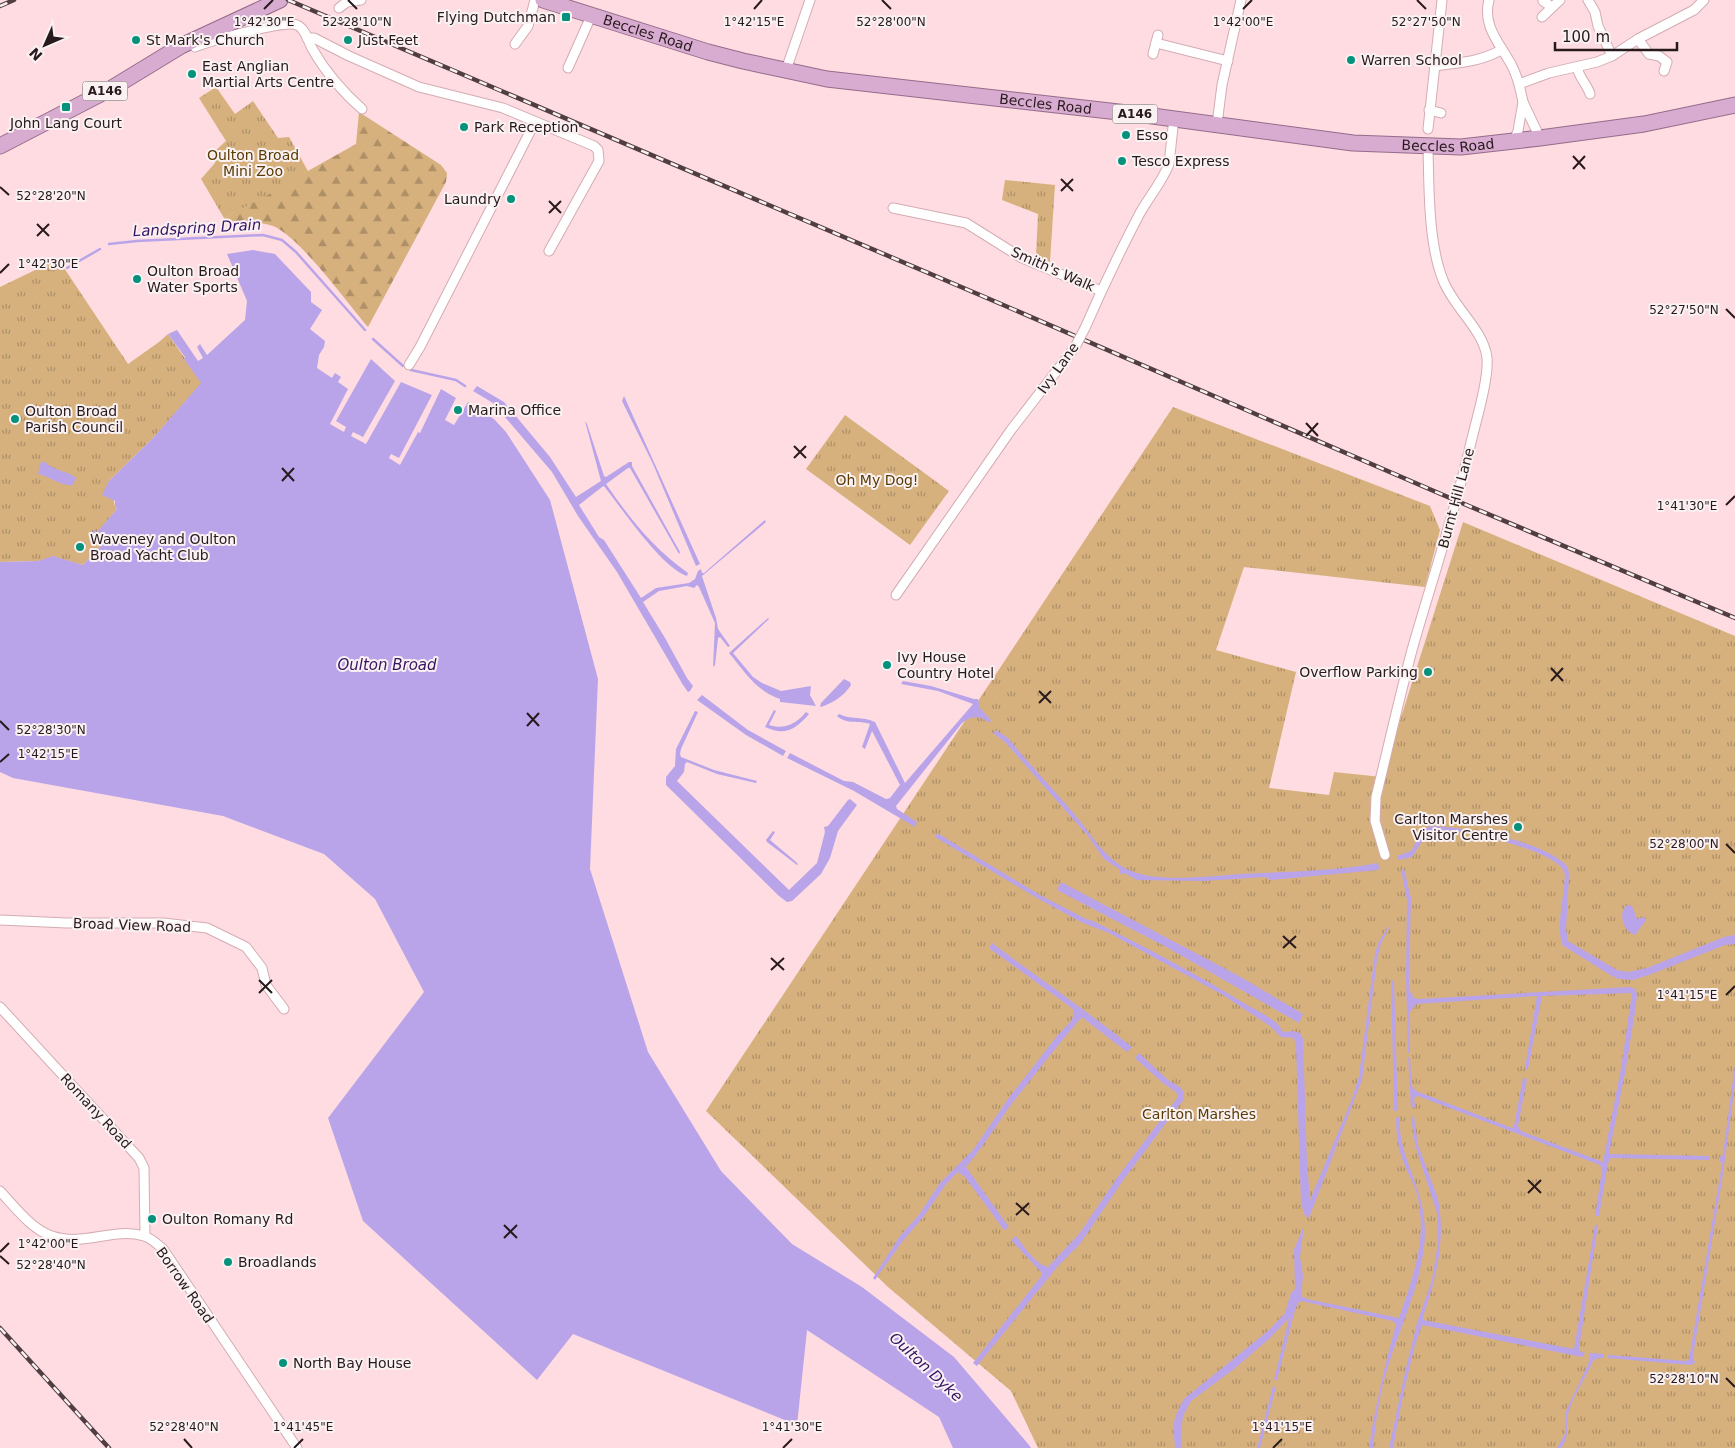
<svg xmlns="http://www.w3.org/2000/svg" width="1735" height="1448" viewBox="0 0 1735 1448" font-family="'DejaVu Sans',sans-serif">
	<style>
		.forest { fill: url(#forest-firs) }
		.park { fill: url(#park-tufts) }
		.water { fill: #baa4e9 }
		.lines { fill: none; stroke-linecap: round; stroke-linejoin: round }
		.stream { stroke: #baa4e9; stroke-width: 2.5 }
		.minor-casing { stroke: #d4acb3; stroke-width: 11 }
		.trunk-casing { stroke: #956b8a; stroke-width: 17 }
		.minor { stroke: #fff; stroke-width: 9 }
		.trunk { stroke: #d8acd0; stroke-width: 15 }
		.rail-casing { stroke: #513e42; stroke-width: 4.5 }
		.rail { stroke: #f9f1f2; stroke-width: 2.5; stroke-dasharray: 8; stroke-linecap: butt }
		.minor-bridge-casing { stroke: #d4acb3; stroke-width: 11; stroke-linecap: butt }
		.minor-bridge { stroke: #fff; stroke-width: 9 }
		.ticks { fill: none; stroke: #28191c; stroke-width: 2 }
		.poi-dot { fill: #05927d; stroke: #f9f1f2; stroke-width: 2 }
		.labels { text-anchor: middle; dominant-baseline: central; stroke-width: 4; stroke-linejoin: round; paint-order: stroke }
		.shield { fill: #f9f1f2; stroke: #675a5c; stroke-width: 1 }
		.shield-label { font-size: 12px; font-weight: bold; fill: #28191c }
		.poi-label { font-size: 14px; fill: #28191c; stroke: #f9f1f2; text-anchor: start }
		.street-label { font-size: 14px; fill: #28191c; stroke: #f9f1f2 }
		.park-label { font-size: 14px; fill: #5a3b04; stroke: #f9f1f2 }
		.water-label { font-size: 15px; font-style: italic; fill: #371463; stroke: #f9f1f2 }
		.ticks-label { font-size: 12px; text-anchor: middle; fill: #28191c; stroke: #f9f1f2; stroke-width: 4; stroke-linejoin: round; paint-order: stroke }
	</style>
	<defs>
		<pattern id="forest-firs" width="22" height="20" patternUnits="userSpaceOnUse" patternTransform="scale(1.25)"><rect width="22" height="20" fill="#d6b17e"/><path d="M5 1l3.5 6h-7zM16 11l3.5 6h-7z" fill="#ae8f66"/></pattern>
		<pattern id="park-tufts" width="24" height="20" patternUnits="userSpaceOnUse" patternTransform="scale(1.25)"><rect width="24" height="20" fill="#d6b17e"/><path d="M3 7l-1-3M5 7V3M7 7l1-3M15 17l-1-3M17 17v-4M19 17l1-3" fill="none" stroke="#ae8f66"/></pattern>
	</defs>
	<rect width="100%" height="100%" fill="#fedce1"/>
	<path class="forest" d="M359,112L441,165L447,173L446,182L368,327C347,303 300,237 273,226C260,221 243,224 230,225L224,218L356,144Z"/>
	<g class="park">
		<polygon points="216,87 235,114 253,101 278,138 289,137 309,173 224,218 201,179 215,163 216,150 226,141 199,98"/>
		<polygon points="1005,180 1055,185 1050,262 1036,256 1038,214 1002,200"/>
		<polygon points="58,259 128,364 159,342 168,334 202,383 154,437 109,481 115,506 117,509 97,533 91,534 102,545 83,565 53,557 38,561 0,562 0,287"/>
		<polygon points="1173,407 1430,506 1440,530 1425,587 1244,567 1216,650 1296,672 1269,788 1329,795 1334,772 1382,777 1463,522 1735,636 1735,1448 1038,1448 1011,1391 888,1287 706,1111"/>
		<polygon points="845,415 949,491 910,545 806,469"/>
	</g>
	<g class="water">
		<polygon points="253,250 275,254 311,292 311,302 322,310 310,329 325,341 324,347 319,355 317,368 332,378 335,373 341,377 338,382 348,389 330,424 344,432 346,427 336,421 371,359 395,381 363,437 353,432 351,436 366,444 401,382 432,395 399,458 391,454 389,458 400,465 418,432 420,433 441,389 456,398 445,420 454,425 468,402 494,419 506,432 550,500 598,679 590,869 648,1052 721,1171 792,1244 862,1287 954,1357 1029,1445 1031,1448 953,1448 939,1417 807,1330 797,1425 573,1334 537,1380 363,1221 328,1118 424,992 375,899 324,854 223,816 13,778 0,772 0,562 38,561 53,556 83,565 101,546 91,534 94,530 97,532 117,509 115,506 115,501 102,495 109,481 154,437 201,383 184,359 185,357 168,334 177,330 198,361 203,358 197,347 200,344 207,355 245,320 247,301 227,254"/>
		<path d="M477,386L504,402L550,457L576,497L601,481L585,421L587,424L604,476L606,477L629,462H632V466L680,552L679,554L630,468H628L606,484C631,520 652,547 688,573L687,576C662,568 622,509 604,486L602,487L579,505L599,537L604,540L641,598L656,588L689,583L695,579L698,571L701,569L702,573H704L765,520L766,522L702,576L716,618L718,629L730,646L728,647L720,637L718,638L715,665L713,667L715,623L699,587L697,585L694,588L687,586L659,591L643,602L665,638L687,678L693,686L690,691L688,692L683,685L617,572L578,516L552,472L493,403L473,391Z"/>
		<polygon points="624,396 700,564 696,566 653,464 622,401"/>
		<path d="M41,462H45C55,472 67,470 76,478L73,485C62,487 49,476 38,474Z"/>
		<path d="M768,618L769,619L733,653L753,677L762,683L781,691L811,686L810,695L816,706L780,702V699C754,689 746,673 729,653Z"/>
		<path d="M844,679L850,682L851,685C844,696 832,704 820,707L821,703Z"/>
		<path d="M903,681L931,686L974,699H978L980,708L991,720L989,723C980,715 971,716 962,723L896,806L897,809L917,822L915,827L854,791L787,758L790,753L844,781L853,782L886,799L890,798L900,785L872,731L865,749L862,747L870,724C859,720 847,725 837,716L839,714C850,720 863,716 875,722L905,783L973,704L938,691L901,684Z"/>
		<polygon points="702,695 748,730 786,751 783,756 746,735 697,700"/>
		<path d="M774,710L776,711L769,725C784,730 796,724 806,712L809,714C795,730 785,736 765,727Z"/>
		<polygon points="695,711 698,712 681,749 680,754 681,757 714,770 757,781 756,783 717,774 687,762 685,764 684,772 677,781 789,890 817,863 825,832 824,827 828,826 848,800 850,799 857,805 838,831 830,858 821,874 792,901 787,902 779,896 666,785 666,777 675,766 676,749"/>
		<path d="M996,730L1008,738C1030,765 1054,790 1076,816C1091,834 1103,856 1125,868C1152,884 1210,876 1241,874C1288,871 1330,872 1377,863L1380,867L1378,870L1271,880L1265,877L1204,881L1137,880L1124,873L1121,875L1119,869L1104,859L1088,836L1005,742L993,733Z"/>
		<path d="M1431,826C1465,827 1538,840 1564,863C1568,866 1569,871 1569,876L1566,929L1568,941L1617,970L1628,972L1647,968L1724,937L1735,935V944L1725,945L1649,975L1633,980L1619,979L1612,976L1562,945C1557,927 1562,905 1564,887C1564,882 1566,877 1564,872C1558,852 1475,833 1455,831C1446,830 1437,830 1428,832L1412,857L1399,860L1397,856L1411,851C1417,841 1420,829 1431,826Z"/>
		<polygon points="773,831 775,832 770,840 795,861 798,864 797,865 767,842 766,840"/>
		<path d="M937,833L1040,895L1086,919L1093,921C1145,947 1197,974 1247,1005C1259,1012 1277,1019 1283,1032L1293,1031L1300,1033L1303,1039L1307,1162L1310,1200L1352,1099L1359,1076L1375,953L1379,941L1388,927L1389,928L1381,943L1377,960L1362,1080L1309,1218L1305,1216L1301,1204L1296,1046L1294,1038L1281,1037L1270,1026L1223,995L1109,933L1083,923L1037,898L935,837Z"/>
		<polygon points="1404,869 1411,898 1409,983 1410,991 1414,998 1419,999 1630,987 1635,989 1637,995 1635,1012 1625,1073 1609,1154 1710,1156 1710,1160 1611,1158 1608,1163 1599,1216 1595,1216 1602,1170 1600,1165 1418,1096 1414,1098 1415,1107 1411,1108 1408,1057 1410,1058 1412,1086 1416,1091 1512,1128 1514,1126 1523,1078 1527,1079 1518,1126 1521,1131 1603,1162 1621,1068 1632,993 1542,996 1528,1069 1526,1070 1525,1068 1537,996 1416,1004 1410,1012 1410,1053 1408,1053 1406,978 1407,900 1401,870"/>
		<polygon points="1061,882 1239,976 1303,1014 1299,1023 1168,948 1057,890"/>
		<path d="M1627,905L1632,906L1637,919L1644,917L1646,920L1635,935C1624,932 1617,913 1627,905Z"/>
		<path d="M992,943C1039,978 1087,1011 1132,1047L1127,1052L1083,1018L1080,1019C1057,1046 1035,1074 1013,1102C997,1124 983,1147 966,1167L1009,1227L1004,1230L965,1177L958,1172L946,1184L924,1216L902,1242L875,1280L873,1278L900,1236L918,1216L940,1183L973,1150L1008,1099L1057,1036L1071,1021L1074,1015L1073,1009L989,948Z"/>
		<polygon points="1394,980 1398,1111 1394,1111 1391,981"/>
		<path d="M1139,1053L1168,1080L1180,1087L1183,1091L1184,1099L1124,1179L1080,1244L1058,1266L977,1366L973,1363L1042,1275L1041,1272L1011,1240L1016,1236C1024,1246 1035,1264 1048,1267L1079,1234L1119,1175L1178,1097L1176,1092L1164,1084L1135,1058Z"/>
		<polygon points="1735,1065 1735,1085 1722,1180 1693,1356 1695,1363 1690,1365 1608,1358 1608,1355 1687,1361 1689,1359 1722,1164 1719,1160 1719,1157 1722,1156 1723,1154"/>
		<path d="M1399,1117C1400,1127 1400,1137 1403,1147C1411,1176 1425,1200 1425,1231C1425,1277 1400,1326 1387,1370C1379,1395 1376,1422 1373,1448H1369C1375,1406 1385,1365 1396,1324L1393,1321L1301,1301L1298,1303L1295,1310L1277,1380H1274L1289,1318L1269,1339L1234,1369L1191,1401L1183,1416L1181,1432L1182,1448H1175L1173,1426L1176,1415L1181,1404L1185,1398L1269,1330L1285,1313L1291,1293L1295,1289L1294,1249L1304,1226L1300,1257L1303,1276L1301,1296L1307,1299L1399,1318C1413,1277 1429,1235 1416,1191C1411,1177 1402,1163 1399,1148C1397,1138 1396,1128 1396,1118Z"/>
		<path d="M1411,1117H1414L1418,1145L1438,1199C1446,1240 1436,1279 1423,1317V1320L1574,1349L1595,1225H1598L1579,1348L1580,1351L1585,1353L1582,1357L1422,1325L1415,1345L1404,1391L1393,1448H1389L1405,1372L1417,1323L1432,1280L1438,1242L1437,1213L1415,1145Z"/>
		<path d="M1590,1353L1604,1354V1358H1598L1593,1361C1586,1377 1575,1393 1569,1410C1565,1424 1571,1436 1561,1448H1557L1565,1434L1566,1411L1590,1360Z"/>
		<polygon points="1273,1386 1276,1387 1260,1448 1257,1448"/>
	</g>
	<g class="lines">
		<g class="stream">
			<polyline points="109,244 137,241 263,235 282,240 296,252 365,330"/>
			<polyline points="67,268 100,249"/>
			<polyline points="373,339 403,366"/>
			<polyline points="411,370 456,380 465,386"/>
		</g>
		<defs>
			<g id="minor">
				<path d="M1489,0C1482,27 1500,43 1512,66C1515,72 1517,78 1519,84L1549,73L1597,62L1612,56L1638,39L1694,10L1704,0"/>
				<polyline points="1588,0 1595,12 1598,26 1612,56"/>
				<polyline points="1543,1 1552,7"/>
				<polyline points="339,8 347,2 361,0"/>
				<polyline points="1542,17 1560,0"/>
				<polyline points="307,38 314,38 349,56 419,87 503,108 594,146 598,150 599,161 549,251"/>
				<polyline points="1638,39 1649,54 1659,56 1667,62 1664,71"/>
				<polyline points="1156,43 1228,61"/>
				<polyline points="515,44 528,26 535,0"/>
				<path d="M195,47C210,41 284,20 297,25C306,29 308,42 313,50C326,73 343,92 362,109"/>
				<polyline points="1153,54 1158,35"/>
				<path d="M1434,66C1457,63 1480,62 1501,50"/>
				<path d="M1577,67C1579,78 1587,84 1590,94"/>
				<polyline points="568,68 592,14"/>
				<polyline points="786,70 810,0"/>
				<polyline points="1519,84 1523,102 1540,138"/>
				<polyline points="1429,110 1441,113"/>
				<polyline points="1217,124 1222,85 1241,0"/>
				<polyline points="1428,129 1442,0"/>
				<polyline points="1514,141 1518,131 1523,102"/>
				<polyline points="893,208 966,223 1022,258 1101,291"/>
				<path d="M1085,328C1102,289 1120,251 1140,213C1149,197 1162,182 1169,164L1174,118"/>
				<polyline points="409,365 420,347 535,122"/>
				<polyline points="896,595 1011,430 1075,347"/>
				<path d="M1385,855L1375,821L1376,797C1388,748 1399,699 1412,650C1431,583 1453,518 1469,451C1474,427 1489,381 1487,358C1484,330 1453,307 1443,280C1428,243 1429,185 1428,146"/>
				<polyline points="0,920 67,923 163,923 207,928 246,947 262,968 266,985 284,1009"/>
				<polyline points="0,1007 139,1158 144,1168 145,1236"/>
				<path d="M0,1191C15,1207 31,1229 52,1236C83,1247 113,1227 144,1236C151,1238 157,1244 163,1249L297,1448"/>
			</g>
			<g id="trunk">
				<path id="s1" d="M543,0L708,52L743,61L827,79L1145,115L1353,143L1461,147L1540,138L1644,124L1735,105"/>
				<polyline points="0,146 112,88 181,46 280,0"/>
			</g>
		</defs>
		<use href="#minor" class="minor-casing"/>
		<use href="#trunk" class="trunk-casing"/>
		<use href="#minor" class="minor"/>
		<use href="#trunk" class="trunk"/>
		<defs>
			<g id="rail">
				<polyline points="288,0 987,298 1457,501 1735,618"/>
				<polyline points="0,6 14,0"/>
				<polyline points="0,1328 109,1448"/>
			</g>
		</defs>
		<use href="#rail" class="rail-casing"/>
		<use href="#rail" class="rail"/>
		<defs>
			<polyline id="minor-bridge" points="1075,347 1085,328"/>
		</defs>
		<use href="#minor-bridge" class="minor-bridge-casing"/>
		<use href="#minor-bridge" class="minor-bridge"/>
	</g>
	<path class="ticks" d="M348,0L357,9M882,0L891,9M1417,0L1426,9M264,9L273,0M754,9L762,0M1243,9L1252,0M1573,156L1585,169M1573,169L1585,156M1061,179L1073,191M0,187L9,195M1061,191L1073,179M549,201L561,213M549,213L561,201M37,224L49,236M37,236L49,224M0,273L9,264M1726,309L1735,318M1306,423L1318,436M1306,436L1318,423M794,446L806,458M794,458L806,446M282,468L294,481M282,481L294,468M1726,505L1735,496M1551,668L1563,681M1551,681L1563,668M1039,691L1051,703M1039,703L1051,691M527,713L539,726M0,721L9,730M527,726L539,713M0,762L9,754M1726,844L1735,853M1283,936L1296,948M1283,948L1296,936M771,958L784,970M771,970L784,958M259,980L272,993M259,993L272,980M1726,995L1735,986M1528,1180L1541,1193M1528,1193L1541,1180M1016,1203L1029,1215M1016,1215L1029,1203M504,1225L517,1238M504,1238L517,1225M0,1252L9,1243M0,1256L9,1264M1726,1378L1735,1387M184,1439L192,1448M294,1448L303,1439M783,1448L792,1439M1273,1448L1282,1439"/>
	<g class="poi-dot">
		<rect x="561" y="12" width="10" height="10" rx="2.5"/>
		<circle cx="136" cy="40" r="5"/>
		<circle cx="348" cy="40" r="5"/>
		<circle cx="1351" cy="60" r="5"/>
		<circle cx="192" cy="74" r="5"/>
		<rect x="61" y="102" width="10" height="10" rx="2.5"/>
		<circle cx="464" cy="127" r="5"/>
		<circle cx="1126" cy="135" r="5"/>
		<circle cx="1122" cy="161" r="5"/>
		<circle cx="511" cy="199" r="5"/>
		<circle cx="137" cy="279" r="5"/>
		<circle cx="458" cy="410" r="5"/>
		<circle cx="15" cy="419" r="5"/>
		<circle cx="80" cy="547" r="5"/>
		<circle cx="887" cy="665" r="5"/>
		<circle cx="1428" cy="672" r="5"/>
		<circle cx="1518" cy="827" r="5"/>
		<circle cx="152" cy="1219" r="5"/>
		<circle cx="228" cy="1262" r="5"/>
		<circle cx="283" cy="1363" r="5"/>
	</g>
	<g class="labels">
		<g class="shield">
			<rect x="82.5" y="81.5" width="45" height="19" rx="4"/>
			<rect x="1112.5" y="104.5" width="45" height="19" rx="4"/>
		</g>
		<g class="shield-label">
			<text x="105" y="91">A146</text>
			<text x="1135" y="114">A146</text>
		</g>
		<g class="poi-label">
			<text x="556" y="17" text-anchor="end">Flying Dutchman</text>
			<text x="146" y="40">St Mark's Church</text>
			<text x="358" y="40">Just Feet</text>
			<text x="1361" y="60">Warren School</text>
			<text x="202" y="66">East Anglian<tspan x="202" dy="16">Martial Arts Centre</tspan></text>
			<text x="66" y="123" text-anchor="middle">John Lang Court</text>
			<text x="474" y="127">Park Reception</text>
			<text x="1136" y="135">Esso</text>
			<text x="1132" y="161">Tesco Express</text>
			<text x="501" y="199" text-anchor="end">Laundry</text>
			<text x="147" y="271">Oulton Broad<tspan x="147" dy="16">Water Sports</tspan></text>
			<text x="468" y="410">Marina Office</text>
			<text x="25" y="411">Oulton Broad<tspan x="25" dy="16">Parish Council</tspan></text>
			<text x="90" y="539">Waveney and Oulton<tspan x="90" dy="16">Broad Yacht Club</tspan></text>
			<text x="897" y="657">Ivy House<tspan x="897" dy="16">Country Hotel</tspan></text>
			<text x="1418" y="672" text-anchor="end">Overflow Parking</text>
			<text x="1508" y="819" text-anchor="end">Carlton Marshes<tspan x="1508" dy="16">Visitor Centre</tspan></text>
			<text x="162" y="1219">Oulton Romany Rd</text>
			<text x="238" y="1262">Broadlands</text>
			<text x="293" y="1363">North Bay House</text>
		</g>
		<g class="street-label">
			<text stroke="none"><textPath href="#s1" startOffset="110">Beccles Road</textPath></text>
			<text stroke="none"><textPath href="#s1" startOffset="515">Beccles Road</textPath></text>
			<text stroke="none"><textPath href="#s1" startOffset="920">Beccles Road</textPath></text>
			<text transform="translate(1053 269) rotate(24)">Smith's Walk</text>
			<text transform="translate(1058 368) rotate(-54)">Ivy Lane</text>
			<text transform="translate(1456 498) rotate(-75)">Burnt Hill Lane</text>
			<text transform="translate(132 925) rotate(2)">Broad View Road</text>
			<text transform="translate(96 1111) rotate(47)">Romany Road</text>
			<text transform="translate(185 1285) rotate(55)">Borrow Road</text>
		</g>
		<g class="park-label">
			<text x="253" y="155">Oulton Broad<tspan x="253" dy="16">Mini Zoo</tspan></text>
			<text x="877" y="480">Oh My Dog!</text>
			<text x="1199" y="1114">Carlton Marshes</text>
		</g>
		<g class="water-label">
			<text transform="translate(197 228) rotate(-3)">Landspring Drain</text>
			<text x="387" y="665">Oulton Broad</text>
			<text transform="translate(926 1367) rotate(43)">Oulton Dyke</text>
		</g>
	</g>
	<g class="ticks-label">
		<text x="264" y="26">1°42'30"E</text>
		<text x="357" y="26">52°28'10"N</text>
		<text x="754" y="26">1°42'15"E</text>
		<text x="891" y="26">52°28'00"N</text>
		<text x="1243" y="26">1°42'00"E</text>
		<text x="1426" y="26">52°27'50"N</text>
		<text x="51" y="200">52°28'20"N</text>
		<text x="48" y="268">1°42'30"E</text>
		<text x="1684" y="314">52°27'50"N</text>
		<text x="1687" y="510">1°41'30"E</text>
		<text x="51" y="734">52°28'30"N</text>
		<text x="48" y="758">1°42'15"E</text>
		<text x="1684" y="848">52°28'00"N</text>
		<text x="1687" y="999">1°41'15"E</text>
		<text x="48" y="1248">1°42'00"E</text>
		<text x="51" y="1269">52°28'40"N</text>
		<text x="1684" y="1383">52°28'10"N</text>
		<text x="184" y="1431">52°28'40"N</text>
		<text x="303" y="1431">1°41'45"E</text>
		<text x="792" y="1431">1°41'30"E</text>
		<text x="1282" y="1431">1°41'15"E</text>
	</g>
	<g transform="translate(45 45) rotate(225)" stroke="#f9f1f2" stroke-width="4" paint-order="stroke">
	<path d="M0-4L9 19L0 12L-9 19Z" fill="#28191c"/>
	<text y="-8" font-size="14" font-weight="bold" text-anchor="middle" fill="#28191c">N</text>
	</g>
	<path d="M1555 42v8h122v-8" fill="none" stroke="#28191c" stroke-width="2.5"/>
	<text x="1562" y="42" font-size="15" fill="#28191c" stroke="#f9f1f2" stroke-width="4" paint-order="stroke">100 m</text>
</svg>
